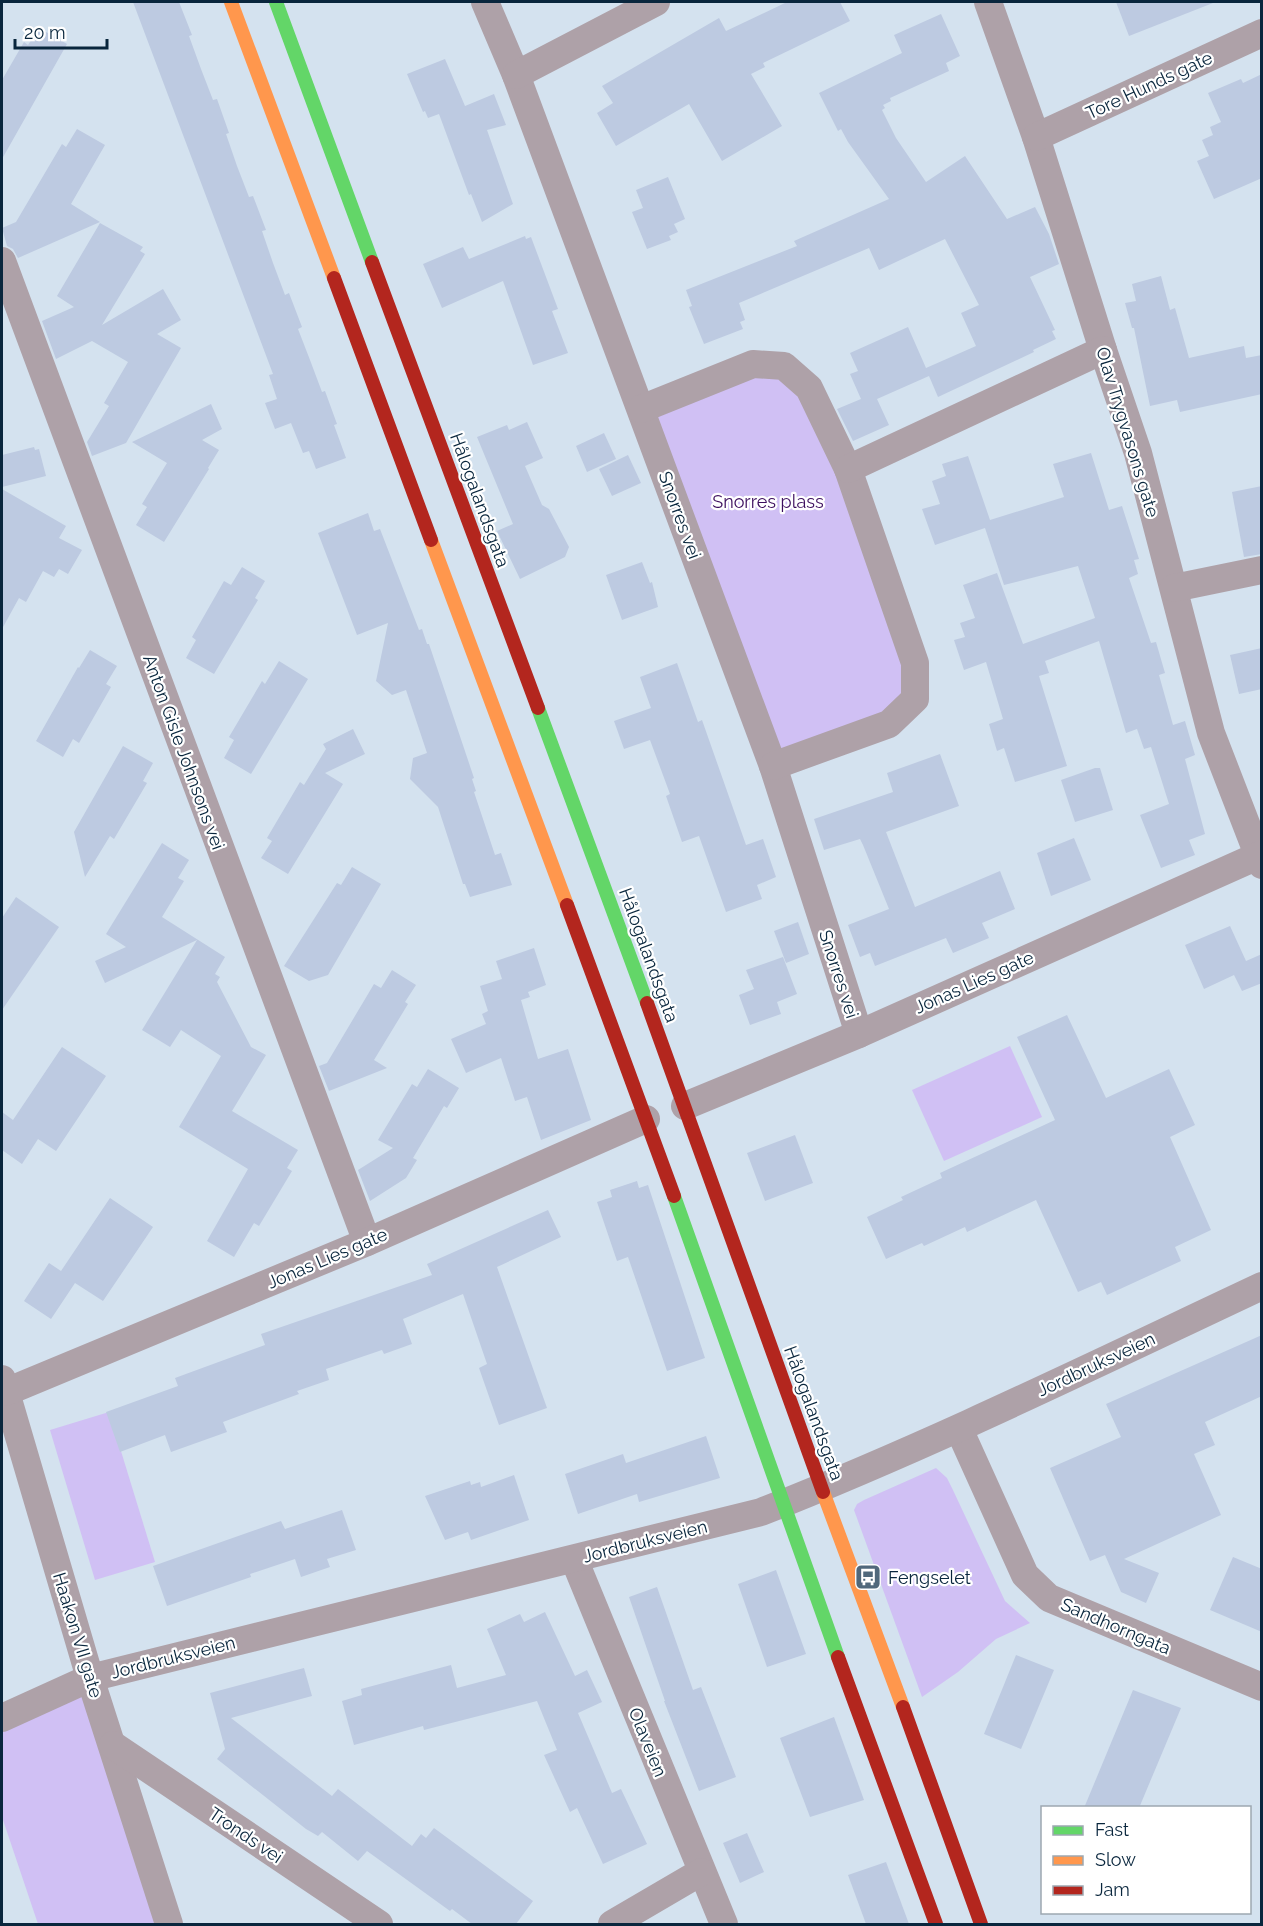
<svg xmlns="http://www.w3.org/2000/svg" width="1263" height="1926" viewBox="0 0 1263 1926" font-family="Raleway,sans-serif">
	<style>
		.green { fill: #d0c0f4 }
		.building { fill: #bdcae1 }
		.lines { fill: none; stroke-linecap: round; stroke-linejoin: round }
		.street { stroke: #aea1a8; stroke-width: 28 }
		.fast { stroke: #63d668; stroke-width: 14 }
		.slow { stroke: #ff974d; stroke-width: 14 }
		.jam { stroke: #b3261e; stroke-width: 14 }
		.labels { text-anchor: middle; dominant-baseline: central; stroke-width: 4.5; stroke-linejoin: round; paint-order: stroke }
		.street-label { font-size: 18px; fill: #09263d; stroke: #fff }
		.park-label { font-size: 18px; fill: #3c0e5e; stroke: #fff }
		.poi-label { font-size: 18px; fill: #09263d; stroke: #fff; text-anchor: start }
	</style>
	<rect width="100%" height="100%" fill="#d4e2ef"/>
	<g class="green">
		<polygon points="753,364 809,388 915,699 773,766 641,409"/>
		<polygon points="1010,1046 1042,1117 944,1161 912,1090"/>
		<polygon points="109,1412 155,1562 95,1580 50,1430"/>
		<polygon points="936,1468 947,1478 952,1488 1005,1601 1030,1623 996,1639 958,1672 922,1697 854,1510 857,1504 864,1500"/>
		<polygon points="90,1678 168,1924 38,1924 2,1817 2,1718"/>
	</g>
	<g class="building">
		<polygon points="133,2 179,2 192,35 189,36 201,69 213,100 217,99 229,133 226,134 237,166 249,197 253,196 266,230 262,231 273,263 285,295 289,293 302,327 298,329 310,360 322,392 325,391 337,424 334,425 346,458 316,469 309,451 303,453 291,423 275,429 265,403 277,399 269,375 273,374"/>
		<polygon points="787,2 840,2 850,21 763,63 765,67 751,74 782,126 722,161 689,104 616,146 597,113 613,103 602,86 719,18 726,31"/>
		<polygon points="1116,2 1212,2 1213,3 1129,36"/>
		<polygon points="941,14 960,56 946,63 949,71 890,98 891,101 883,105 885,108 882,110 896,138 926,182 965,156 1007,219 1035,207 1049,234 1059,264 1030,277 1055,330 1052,331 1056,339 1033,350 1034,352 938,397 929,376 877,399 889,425 853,441 837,409 861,399 850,374 858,371 850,353 908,327 926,368 976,346 961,313 979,305 945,239 879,270 869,248 739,303 745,320 740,322 743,329 704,344 689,307 692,306 686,290 797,246 794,241 889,199 848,142 841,129 838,131 819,93 902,53 894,35"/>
		<polygon points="39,28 67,44 2,159 2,80 24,42 28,45"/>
		<polygon points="445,59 465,106 494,94 506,125 487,130 513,204 482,222 471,194 469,195 439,114 428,118 425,111 423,112 407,74"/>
		<polygon points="1262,74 1262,178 1214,199 1197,161 1209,156 1202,140 1213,135 1210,127 1221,122 1208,93 1241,79 1243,83"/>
		<polygon points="77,129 105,145 71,204 100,222 18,258 13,249 7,246 2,228 16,222 62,144 66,147"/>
		<polygon points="668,177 685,219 674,224 678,232 669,236 671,240 647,249 632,212 643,208 636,190"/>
		<polygon points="100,223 143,247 140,251 145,254 102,325 163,289 181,320 157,334 181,348 126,443 92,456 87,442 109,406 104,403 128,362 92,341 56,359 42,321 74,307 57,296"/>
		<polygon points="525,236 526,239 531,237 558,309 552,311 568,353 533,365 503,281 442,308 423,264 463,247 469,259"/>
		<polygon points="1161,276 1170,310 1175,308 1189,358 1244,346 1246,358 1262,355 1262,394 1180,412 1177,400 1150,406 1134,328 1132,328 1125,303 1136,301 1132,284"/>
		<polygon points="211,404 222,429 202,440 219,450 208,468 209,469 164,542 136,525 147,507 142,504 167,463 132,442"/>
		<polygon points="527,422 543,458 525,466 542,505 549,509 569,547 565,557 520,579 497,531 513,524 477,437 507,425 509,430"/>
		<polygon points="604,433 616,459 587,472 576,446"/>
		<polygon points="34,447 35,450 39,449 46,476 2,487 2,455"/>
		<polygon points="1091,453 1109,510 1122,506 1139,559 1134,560 1138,574 1129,578 1151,643 1156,642 1165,673 1159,675 1173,725 1185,721 1195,755 1185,759 1205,834 1189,840 1195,855 1161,868 1140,815 1169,804 1151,747 1144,749 1137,729 1126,733 1099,641 1045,661 1049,673 1039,676 1067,766 1015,782 1004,748 997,751 989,724 1003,719 986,662 964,670 954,640 965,637 960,623 975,618 963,585 997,573 1023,644 1095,618 1078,566 1004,585 985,528 935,545 922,509 940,504 932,481 946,476 942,464 968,456 990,520 1064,497 1053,464"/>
		<polygon points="628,455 641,483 612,496 599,469"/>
		<polygon points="1262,486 1262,554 1244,557 1232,492"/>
		<polygon points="2,489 66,526 59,538 82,550 68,574 59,569 54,577 43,571 26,602 19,598 2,629"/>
		<polygon points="368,513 374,531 380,529 419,630 422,629 427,644 429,644 474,778 472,779 476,791 474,792 495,855 501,853 512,885 470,897 465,884 463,884 438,807 410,779 413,758 427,753 406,690 392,695 376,681 388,623 357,635 318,533"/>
		<polygon points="642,562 650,583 652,582 658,607 622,620 606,575"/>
		<polygon points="242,567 265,581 255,598 258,600 214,674 186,658 196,640 192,637 224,581 231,585"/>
		<polygon points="1262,648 1262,689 1239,694 1230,655"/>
		<polygon points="90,650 117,666 106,684 111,687 79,743 73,739 63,757 36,741 78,667 79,668"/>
		<polygon points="279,661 308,679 251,774 224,758 234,740 229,737 262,681 265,684"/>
		<polygon points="677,663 698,722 702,720 746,845 763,839 776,877 757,885 762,899 726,912 699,836 682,842 666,796 670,794 650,740 624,749 614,721 651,708 640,677"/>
		<polygon points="353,729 365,754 325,773 343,784 288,874 261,858 272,841 267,838 300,782 304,785 326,749 323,744"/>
		<polygon points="123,746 153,763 143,781 147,783 114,839 110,836 85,877 74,832"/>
		<polygon points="940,754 959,806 886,832 915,907 1000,871 1015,909 982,923 989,938 953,953 946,938 875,966 870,953 860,957 848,925 889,909 863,845 860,839 824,850 814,819 893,792 887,773"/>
		<polygon points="1095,768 1100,768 1113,810 1075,822 1061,780"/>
		<polygon points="1074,838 1091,880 1051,896 1037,853"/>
		<polygon points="162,843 189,860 178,878 184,881 162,917 225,957 215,974 220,977 217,982 251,1047 266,1055 232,1111 298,1150 287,1168 292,1171 259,1226 254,1223 234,1257 207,1241 248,1169 179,1127 221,1056 181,1030 170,1047 142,1030 197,940 105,983 95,961 126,947 106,934"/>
		<polygon points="352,867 381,884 328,975 309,981 284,966 337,883 341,885"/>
		<polygon points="16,897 59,927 2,1010 2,918"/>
		<polygon points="798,922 809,954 786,963 774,931"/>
		<polygon points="1230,926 1246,961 1262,954 1262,983 1242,991 1234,975 1204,989 1185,945"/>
		<polygon points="534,948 546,985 528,992 530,997 521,1000 538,1059 568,1049 591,1120 541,1140 527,1097 515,1101 501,1058 466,1073 451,1039 486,1024 482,1014 488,1011 480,986 502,979 496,961"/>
		<polygon points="783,957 797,994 777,1002 781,1014 750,1025 739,995 754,989 746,970"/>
		<polygon points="392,970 416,985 405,1002 408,1004 374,1060 387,1068 329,1091 319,1066 327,1063 374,984 381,988"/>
		<polygon points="1067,1015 1106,1098 1169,1069 1195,1125 1170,1137 1211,1230 1175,1247 1181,1261 1107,1295 1101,1282 1078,1292 1036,1200 967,1232 965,1227 924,1246 922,1243 886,1259 867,1217 903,1200 901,1197 942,1178 940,1173 1055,1120 1017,1037"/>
		<polygon points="62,1047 106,1076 56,1151 38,1139 22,1164 2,1150 2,1112 13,1120"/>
		<polygon points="428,1069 459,1088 447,1108 444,1106 413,1158 417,1160 406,1178 370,1201 358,1170 393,1148 378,1140 412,1084 417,1087"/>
		<polygon points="795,1135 813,1183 765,1201 747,1153"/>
		<polygon points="637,1181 639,1188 648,1185 705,1358 667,1371 628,1257 617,1261 597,1202 612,1197 610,1190"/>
		<polygon points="110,1198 153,1227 103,1301 75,1283 51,1319 24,1301 49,1263 61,1271"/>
		<polygon points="548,1210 561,1237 497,1267 547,1408 499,1425 479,1368 487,1364 463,1294 403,1319 412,1344 384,1354 382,1350 326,1369 329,1380 297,1391 299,1394 223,1422 227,1432 171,1452 165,1435 120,1452 106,1412 178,1386 175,1378 265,1345 261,1334 432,1275 427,1264"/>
		<polygon points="1262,1335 1262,1396 1205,1422 1215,1445 1194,1454 1221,1515 1124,1559 1159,1573 1146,1603 1121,1592 1105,1555 1090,1561 1050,1468 1121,1437 1106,1404"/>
		<polygon points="706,1436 720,1478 639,1502 637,1494 578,1514 565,1474 623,1454 626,1463"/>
		<polygon points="514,1475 529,1520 471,1540 468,1532 445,1540 425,1496 470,1481 471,1485 480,1482 481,1487"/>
		<polygon points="342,1510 356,1550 327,1559 330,1567 301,1577 295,1559 250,1574 251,1577 167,1606 153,1566 281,1521 285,1529"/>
		<polygon points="1233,1557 1262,1569 1262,1632 1210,1610"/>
		<polygon points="776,1570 806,1654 767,1667 738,1584"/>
		<polygon points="657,1587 693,1690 701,1687 736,1777 699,1791 664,1701 665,1701 629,1597"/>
		<polygon points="545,1612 575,1676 587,1670 602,1702 578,1713 612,1793 621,1789 647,1844 603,1864 577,1808 570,1812 544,1755 557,1750 537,1701 424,1730 423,1726 354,1745 342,1701 362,1695 361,1689 451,1665 457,1688 506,1675 487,1629 520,1614 524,1622"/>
		<polygon points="1016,1655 1054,1670 1021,1749 984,1734"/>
		<polygon points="304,1668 312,1696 231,1718 332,1796 338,1789 412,1846 421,1834 426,1838 434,1828 533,1901 516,1924 472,1924 452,1909 450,1911 367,1851 358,1861 322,1832 318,1836 306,1829 217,1759 225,1749 210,1693"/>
		<polygon points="1133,1690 1181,1708 1139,1808 1084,1808"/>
		<polygon points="834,1717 864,1800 810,1817 780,1738"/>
		<polygon points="747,1833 764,1872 740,1883 723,1843"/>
		<polygon points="886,1862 899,1897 909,1924 866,1924 848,1875"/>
	</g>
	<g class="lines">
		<g class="street">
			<polyline points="485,2 516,75 773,766 859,1034"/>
			<polyline points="988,2 1036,137 1103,350 1138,453 1211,733 1262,865"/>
			<polyline points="516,75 656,2"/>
			<polyline points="1036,137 1262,33"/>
			<polyline points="2,261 367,1242"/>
			<polyline points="641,409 753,364 784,366 809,388 848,469 915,663 915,699 889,724 773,766"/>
			<polyline points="848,469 1103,350"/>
			<polyline points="1174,588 1262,570"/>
			<polyline points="685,1106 859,1034 1262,854"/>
			<polyline points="2,1379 90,1678 169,1924"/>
			<polyline points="6,1392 367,1242 646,1119"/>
			<polyline points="959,1429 1025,1575 1049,1598 1262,1687"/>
			<polyline points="574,1559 724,1924"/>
			<path d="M2,1718L90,1678L761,1512C931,1445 1096,1364 1262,1286"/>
			<polyline points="113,1745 379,1924"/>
			<polyline points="612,1924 701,1872"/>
		</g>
		<g class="fast">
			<polyline points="276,2 372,262"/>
			<polyline points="538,708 647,1003"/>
			<polyline points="674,1196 838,1657"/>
		</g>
		<g class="slow">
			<polyline points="231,2 334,278"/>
			<polyline points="431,540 567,905"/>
			<polyline points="823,1492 903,1707"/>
		</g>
		<g class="jam">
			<polyline points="372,262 538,708"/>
			<polyline points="334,278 431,540"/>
			<polyline points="567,905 674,1196"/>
			<polyline points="647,1003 823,1492"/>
			<polyline points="838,1657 936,1924"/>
			<polyline points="903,1707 981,1924"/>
		</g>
	</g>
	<defs>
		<symbol id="bus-square" viewBox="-11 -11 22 22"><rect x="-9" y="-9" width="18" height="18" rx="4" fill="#50687b" stroke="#fff"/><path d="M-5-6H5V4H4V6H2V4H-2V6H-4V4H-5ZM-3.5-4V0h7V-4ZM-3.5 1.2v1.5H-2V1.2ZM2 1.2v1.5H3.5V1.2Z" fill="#fff"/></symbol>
	</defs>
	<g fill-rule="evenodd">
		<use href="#bus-square" x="853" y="1562" width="30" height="30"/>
	</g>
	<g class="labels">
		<g class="street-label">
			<text transform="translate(1149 85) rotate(-25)">Tore Hunds gate</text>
			<text transform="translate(1128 432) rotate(73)">Olav Trygvasons gate</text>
			<text transform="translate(480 500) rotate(70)">Hålogalandsgata</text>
			<text transform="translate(680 515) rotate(70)">Snorres vei</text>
			<text transform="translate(184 752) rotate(70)">Anton Gisle Johnsons vei</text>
			<text transform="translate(649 955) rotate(70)">Hålogalandsgata</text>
			<text transform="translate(839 974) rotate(72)">Snorres vei</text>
			<text transform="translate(974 982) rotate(-24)">Jonas Lies gate</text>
			<text transform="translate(327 1258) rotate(-23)">Jonas Lies gate</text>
			<text transform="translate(1096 1364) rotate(-25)">Jordbruksveien</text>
			<text transform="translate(814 1413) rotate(70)">Hålogalandsgata</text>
			<text transform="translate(645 1541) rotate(-14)">Jordbruksveien</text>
			<text transform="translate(1116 1626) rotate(23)">Sandhorngata</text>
			<text transform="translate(78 1635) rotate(73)">Haakon VII gate</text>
			<text transform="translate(173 1657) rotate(-14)">Jordbruksveien</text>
			<text transform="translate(648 1742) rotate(68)">Olaveien</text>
			<text transform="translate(246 1835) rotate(34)">Tronds vei</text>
		</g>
		<g class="park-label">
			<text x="768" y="501">Snorres plass</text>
		</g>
		<g class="poi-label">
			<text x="888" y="1577">Fengselet</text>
		</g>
	</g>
	<rect width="1263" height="1926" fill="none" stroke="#09263d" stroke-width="6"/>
	<rect x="1041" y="1806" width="210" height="108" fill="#ffffff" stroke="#9da8b1" stroke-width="1.5"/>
	<rect x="1053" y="1826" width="30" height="9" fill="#63d668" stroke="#9da8b1" stroke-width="1.5"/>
	<text x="1095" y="1836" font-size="18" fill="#09263d">Fast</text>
	<rect x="1053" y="1856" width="30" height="9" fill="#ff974d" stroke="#9da8b1" stroke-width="1.5"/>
	<text x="1095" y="1866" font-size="18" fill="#09263d">Slow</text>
	<rect x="1053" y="1886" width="30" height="9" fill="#b3261e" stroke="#9da8b1" stroke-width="1.5"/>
	<text x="1095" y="1896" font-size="18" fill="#09263d">Jam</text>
	<path d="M15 39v9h92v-9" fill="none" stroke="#09263d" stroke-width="3"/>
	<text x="24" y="39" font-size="18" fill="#09263d" stroke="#ffffff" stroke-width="4.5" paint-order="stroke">20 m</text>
</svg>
